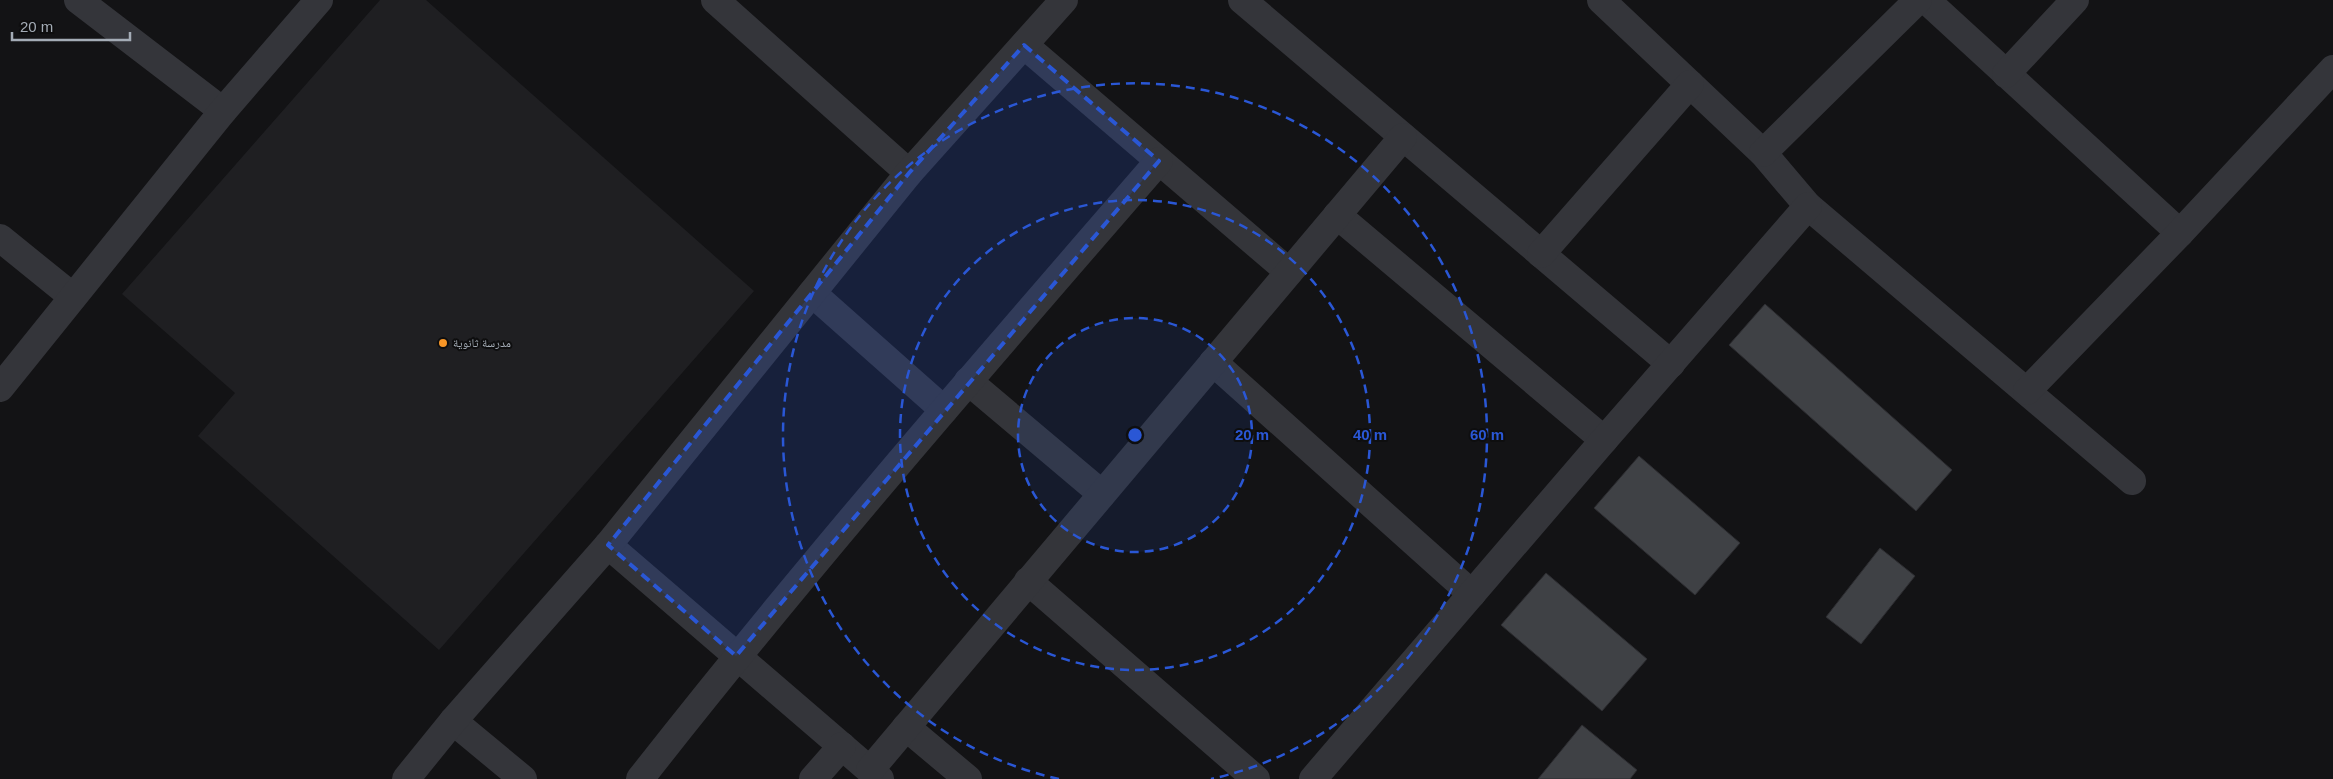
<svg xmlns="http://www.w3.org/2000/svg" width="2333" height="779" viewBox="0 0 2333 779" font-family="Helvetica,'Noto Naskh Arabic',sans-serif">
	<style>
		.built { fill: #1f1f22 }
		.building { fill: #3f4145; stroke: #2d2d31 }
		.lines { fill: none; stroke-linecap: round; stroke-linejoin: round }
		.minor { stroke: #34353a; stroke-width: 28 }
		.marked { fill: #2a57d5; fill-opacity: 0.2; stroke: #2a57d5; stroke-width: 4; stroke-dasharray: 10 6; stroke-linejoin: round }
		.ring { fill: none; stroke: #2a57d5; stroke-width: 2.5; stroke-dasharray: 9 6 }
		.poi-dot { fill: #f89627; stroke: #0e0e0f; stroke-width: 2 }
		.labels { text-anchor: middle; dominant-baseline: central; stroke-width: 4; stroke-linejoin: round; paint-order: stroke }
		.poi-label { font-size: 12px; fill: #a4acb6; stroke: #0e0e0f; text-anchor: start }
		.centre { fill: #2a57d5; stroke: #0e0e0f; stroke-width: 2.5 }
		.ring-label { font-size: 15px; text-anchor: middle; font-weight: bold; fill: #2a57d5; stroke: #0e0e0f; stroke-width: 4; stroke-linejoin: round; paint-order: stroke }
	</style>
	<rect width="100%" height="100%" fill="#131315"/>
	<polygon class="built" points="380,0 426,0 754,291 439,650 198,436 235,393 122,294"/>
	<g class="building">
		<polygon points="1765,304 1952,470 1916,511 1729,345"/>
		<polygon points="1639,456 1740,543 1695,595 1594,508"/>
		<polygon points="1880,548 1915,576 1861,644 1826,617"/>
		<polygon points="1546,573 1647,659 1602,711 1501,625"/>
		<polygon points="1582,725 1637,770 1630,779 1538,779"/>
	</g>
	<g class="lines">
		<g class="minor">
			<polyline points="78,0 223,111"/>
			<polyline points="715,0 909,173"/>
			<polyline points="1242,0 1671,364"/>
			<polyline points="1601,0 1763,153 1808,206 2132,481"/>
			<polyline points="1926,0 2180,233"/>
			<polyline points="1024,45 1289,272"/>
			<polyline points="2006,74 2075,0"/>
			<polyline points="1763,153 1918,0"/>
			<polyline points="1337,215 1604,440"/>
			<polyline points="0,238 73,297"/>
			<polyline points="1541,254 1690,84"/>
			<polyline points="812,293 944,410"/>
			<polyline points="1213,362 1472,594"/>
			<polyline points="968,381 1102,494"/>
			<polyline points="0,388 223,111 319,0"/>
			<polyline points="2027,391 2180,233 2333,69"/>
			<polyline points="608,545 880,779"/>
			<polyline points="1028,581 1256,779"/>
			<polyline points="453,721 523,779"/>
			<polyline points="906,727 968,779"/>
			<polyline points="870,770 1403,137"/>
			<polyline points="406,779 453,721 608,545 909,173 1064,0"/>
			<path d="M640,779C806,567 983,364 1159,161"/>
			<polyline points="813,779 842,746"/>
			<polyline points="1313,779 1604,440 1808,206"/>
		</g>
	</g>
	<path class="marked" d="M1024,45L1159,161L736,656L608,545L909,173Z"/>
	<circle cx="1135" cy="435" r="117" fill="#2a57d5" fill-opacity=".12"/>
	<g class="ring">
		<circle cx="1135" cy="435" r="117"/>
		<circle cx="1135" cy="435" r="235"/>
		<path d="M1059 779A352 352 0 1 1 1211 779"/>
	</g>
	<circle class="poi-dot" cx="443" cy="343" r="5"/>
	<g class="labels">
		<g class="poi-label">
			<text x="453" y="343">مدرسة ثانوية</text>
		</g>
	</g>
	<circle cx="1135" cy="435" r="8" class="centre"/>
	<g class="ring-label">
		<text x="1252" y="440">20 m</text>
		<text x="1370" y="440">40 m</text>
		<text x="1487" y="440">60 m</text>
	</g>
	<path d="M12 32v8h118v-8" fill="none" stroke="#a4acb6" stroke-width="2.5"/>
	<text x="20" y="32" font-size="15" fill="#a4acb6" stroke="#0e0e0f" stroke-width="4" paint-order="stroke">20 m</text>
</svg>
